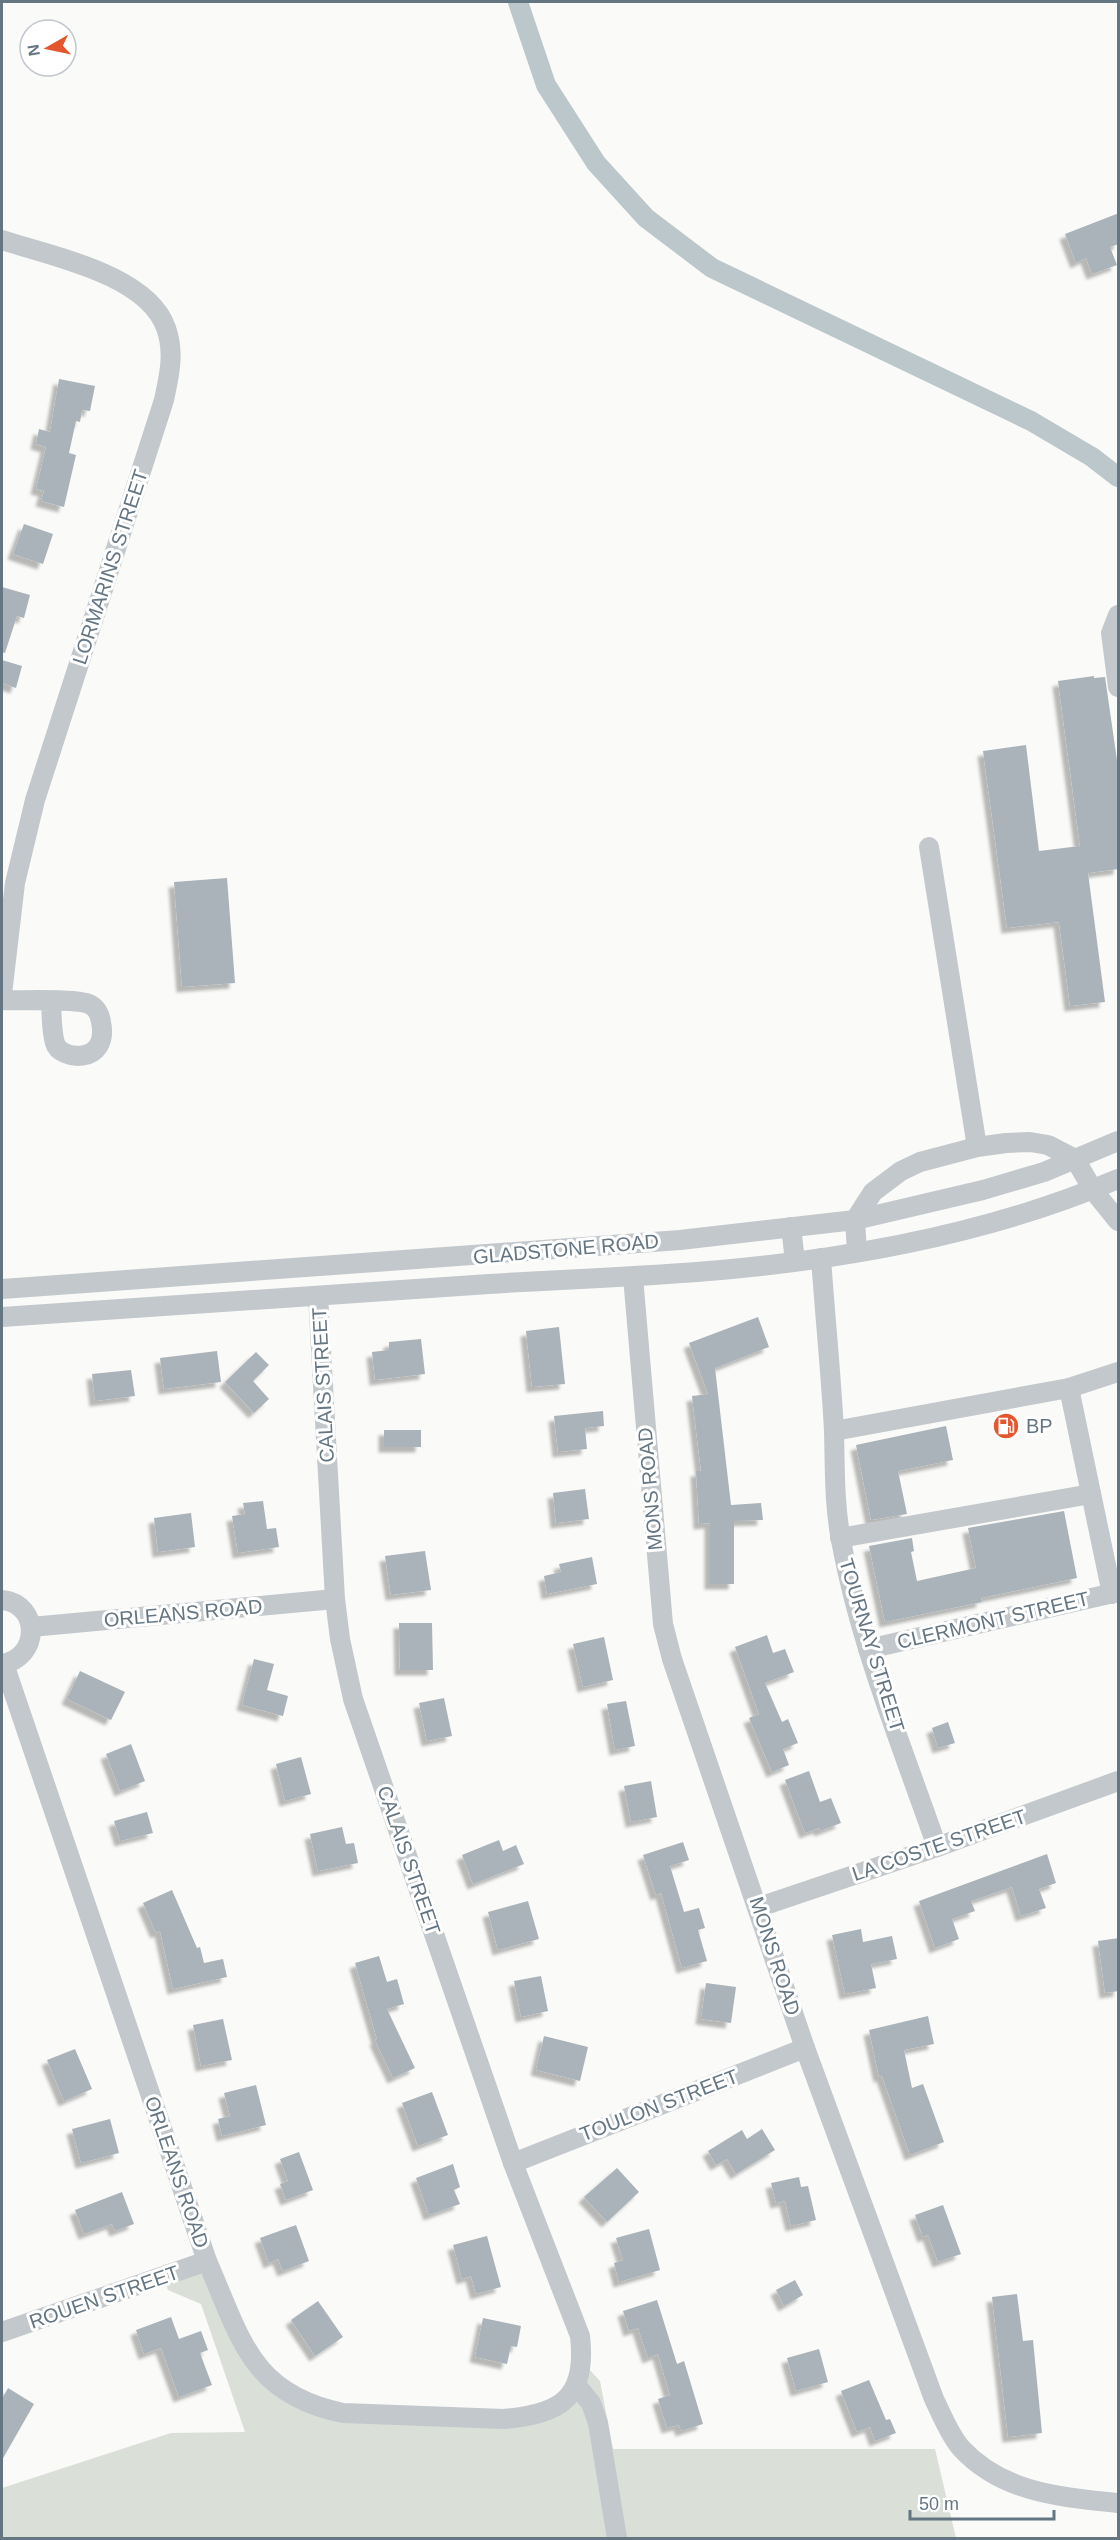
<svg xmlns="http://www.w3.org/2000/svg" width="1120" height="2540" viewBox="0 0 1120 2540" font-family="Helvetica,sans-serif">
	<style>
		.green { fill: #dadfd7 }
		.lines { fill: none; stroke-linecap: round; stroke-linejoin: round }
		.canal { stroke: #bbc7cb; stroke-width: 20 }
		.building { fill: #aab3b9; filter: url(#shadow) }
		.minor { stroke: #c3c8cc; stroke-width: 20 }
		.labels { text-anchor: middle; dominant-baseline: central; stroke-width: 6; stroke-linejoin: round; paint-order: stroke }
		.street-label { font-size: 20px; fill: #657683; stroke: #fff }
		.poi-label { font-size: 20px; fill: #657683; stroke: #fff; text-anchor: start }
	</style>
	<defs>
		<filter id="shadow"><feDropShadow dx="-5.5" dy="5.5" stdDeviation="1.5" flood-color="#0004"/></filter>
	</defs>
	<rect width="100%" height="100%" fill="#fafaf8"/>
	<polygon class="green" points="206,2271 234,2347 262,2377 310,2407 550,2413 589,2369 600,2381 613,2449 935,2449 956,2538 2,2538 2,2488 171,2433 245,2432 201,2304 168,2290 166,2285"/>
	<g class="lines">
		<polyline class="canal" points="518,2 546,85 596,163 646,218 712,268 1031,421 1092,457 1118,477"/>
	</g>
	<g class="building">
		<polygon points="1119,213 1119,244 1110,247 1117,265 1092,274 1086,258 1076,263 1065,234"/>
		<polygon points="59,379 95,386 90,411 82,410 80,422 76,421 69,453 76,455 64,507 41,501 44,491 36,489 46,447 36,444 39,429 50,432"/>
		<polygon points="24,524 53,534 43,564 13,554"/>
		<polygon points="2,587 30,595 24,618 17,616 5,653 2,652"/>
		<polygon points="2,660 22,666 16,688 2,683"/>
		<polygon points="1094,676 1094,678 1105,677 1119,774 1119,869 1088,873 1105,1002 1070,1006 1059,922 1007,928 983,751 1026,745 1039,851 1080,846 1058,681"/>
		<polygon points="227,878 235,983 182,987 174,882"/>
		<polygon points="758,1317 769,1347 715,1368 731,1505 761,1503 763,1520 734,1521 734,1584 710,1584 710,1523 699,1524 696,1471 701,1471 692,1396 708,1394 689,1343"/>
		<polygon points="559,1327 565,1384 532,1387 526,1331"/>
		<polygon points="421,1339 425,1374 375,1380 372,1352 389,1350 389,1342"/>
		<polygon points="217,1351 221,1382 164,1389 160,1358"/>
		<polygon points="256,1352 269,1365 253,1381 269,1399 254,1413 225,1382"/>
		<polygon points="131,1370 135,1396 95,1401 92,1374"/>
		<polygon points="603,1411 604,1426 585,1428 587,1449 558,1452 554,1416"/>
		<polygon points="946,1426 953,1460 898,1471 907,1514 871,1520 856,1445"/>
		<rect x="384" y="1430" width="37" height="17"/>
		<polygon points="585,1489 589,1519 556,1523 553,1493"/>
		<polygon points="263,1501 267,1529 276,1528 279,1547 238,1553 232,1516 245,1514 243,1503"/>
		<polygon points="1064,1511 1077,1578 981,1598 982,1602 885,1622 869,1546 912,1538 914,1551 911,1552 917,1581 976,1568 968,1528"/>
		<polygon points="191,1513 195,1547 158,1552 154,1518"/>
		<polygon points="425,1551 431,1590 391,1595 385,1556"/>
		<polygon points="592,1557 597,1584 547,1594 544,1576 561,1572 559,1564"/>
		<polygon points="399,1623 432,1623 433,1670 400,1670"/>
		<polygon points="767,1635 773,1653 785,1649 794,1672 765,1683 782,1722 788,1719 798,1743 783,1749 789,1765 772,1772 749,1718 759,1714 735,1647"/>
		<polygon points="604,1637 613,1680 583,1687 573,1644"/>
		<polygon points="254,1659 274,1664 267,1690 288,1696 283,1716 242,1705"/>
		<polygon points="80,1671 125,1692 111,1720 67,1699"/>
		<polygon points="444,1698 452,1736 427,1741 419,1703"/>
		<polygon points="626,1701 635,1746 615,1750 607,1704"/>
		<polygon points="948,1722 955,1743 938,1748 932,1728"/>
		<polygon points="131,1744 145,1781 120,1791 106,1754"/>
		<polygon points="301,1757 311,1794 285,1801 276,1764"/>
		<polygon points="809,1771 820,1802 831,1798 841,1823 820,1831 819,1828 805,1833 785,1780"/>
		<polygon points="651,1781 657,1817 631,1822 624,1786"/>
		<polygon points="147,1812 153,1833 120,1841 114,1821"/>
		<polygon points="342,1827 346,1844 354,1843 358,1863 318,1871 310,1834"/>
		<polygon points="499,1840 503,1851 516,1845 524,1864 473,1884 462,1855"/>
		<polygon points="683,1842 689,1860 670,1866 684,1912 699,1908 705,1928 698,1930 707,1961 682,1968 661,1893 656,1895 643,1855"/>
		<polygon points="1047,1854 1056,1883 1039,1889 1046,1908 1021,1916 1012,1887 971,1901 975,1911 952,1919 959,1939 935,1948 919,1901"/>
		<polygon points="172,1890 197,1948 200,1947 204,1963 223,1959 227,1977 173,1989 160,1931 156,1933 143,1903"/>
		<polygon points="528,1901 539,1939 498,1950 488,1912"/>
		<polygon points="861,1929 863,1942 892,1936 897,1959 871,1964 876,1988 845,1994 832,1935"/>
		<polygon points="1119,1938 1119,1991 1105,1993 1098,1941"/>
		<polygon points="379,1956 387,1982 397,1979 404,2004 387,2009 415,2068 393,2078 375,2040 377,2039 355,1963"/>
		<polygon points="541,1976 548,2011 521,2017 514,1981"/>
		<polygon points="706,1983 736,1987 731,2023 701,2019"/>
		<polygon points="928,2016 934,2044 904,2050 912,2088 923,2084 944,2142 910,2155 882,2076 879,2077 869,2030"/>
		<polygon points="223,2019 232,2060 201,2066 193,2025"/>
		<polygon points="544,2036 588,2047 580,2081 536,2070"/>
		<polygon points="75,2049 92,2089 64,2101 47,2060"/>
		<polygon points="256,2085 266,2125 222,2136 218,2119 230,2116 224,2093"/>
		<polygon points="432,2092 448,2135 418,2146 402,2103"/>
		<polygon points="110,2119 119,2153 81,2163 72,2129"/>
		<polygon points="762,2129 775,2150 736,2174 727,2159 716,2165 708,2151 742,2130 747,2139"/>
		<polygon points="299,2152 313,2190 286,2200 280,2184 288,2181 280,2159"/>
		<polygon points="453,2164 460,2187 454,2190 460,2204 429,2215 416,2178"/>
		<polygon points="617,2168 639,2192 607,2222 584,2197"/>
		<polygon points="799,2177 801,2187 808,2186 816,2220 791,2226 785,2201 776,2203 771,2183"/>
		<polygon points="122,2192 134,2224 115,2231 112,2224 84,2234 75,2210"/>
		<polygon points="943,2205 961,2254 938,2262 928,2235 923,2237 915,2215"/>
		<polygon points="296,2225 309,2261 283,2271 278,2259 269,2263 260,2238"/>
		<polygon points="649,2229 660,2270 619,2282 614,2263 623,2260 616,2238"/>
		<polygon points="487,2236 501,2287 476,2294 471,2276 462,2279 453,2245"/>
		<polygon points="795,2280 803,2295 784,2306 776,2290"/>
		<polygon points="1017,2294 1023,2341 1033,2340 1042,2433 1008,2437 992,2297"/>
		<polygon points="657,2300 677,2364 684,2361 703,2424 681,2431 679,2425 667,2428 658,2399 670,2395 658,2354 648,2358 638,2328 629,2331 623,2311"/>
		<polygon points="318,2301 343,2337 315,2356 291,2320"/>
		<polygon points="171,2317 179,2339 201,2331 208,2350 200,2353 212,2385 179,2397 161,2348 144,2354 136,2330"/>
		<polygon points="483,2318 521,2326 517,2347 511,2346 507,2364 475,2357"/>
		<polygon points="819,2349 828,2382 796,2391 787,2358"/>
		<polygon points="869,2380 886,2420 890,2419 896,2433 875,2441 870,2427 857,2432 841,2391"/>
		<polygon points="8,2388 34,2404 2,2460 2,2399"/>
	</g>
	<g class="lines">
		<g class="minor">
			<path d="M2,240C50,256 147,274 166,328C175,353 169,376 164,400L35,800L15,883L2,994"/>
			<polyline points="1118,615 1111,633 1118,687"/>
			<polyline points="929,847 977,1147"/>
			<path d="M2,1000C19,1001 76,998 89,1004C96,1007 100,1014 101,1022C110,1065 60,1061 55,1043C51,1030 52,1014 51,1001"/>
			<polyline points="791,1227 795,1261"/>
			<polyline points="857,1252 855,1220 873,1192 901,1171 920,1162 977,1147 1006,1143 1030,1142 1048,1145 1075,1159 1093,1190 1118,1221"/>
			<path d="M821,1258C825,1316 831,1373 834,1431C835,1467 834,1503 841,1540C860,1645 902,1746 937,1847"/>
			<path d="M633,1277L663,1624L672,1659L805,2048L934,2399C942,2415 949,2434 961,2448C1002,2493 1061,2497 1118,2503"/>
			<polyline points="2,1289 680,1240 855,1220 983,1190 1044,1172 1118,1141"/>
			<path d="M2,1317C164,1306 326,1294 489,1284C566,1279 644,1277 721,1270C855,1258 994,1232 1118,1179"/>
			<polyline points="1069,1388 1112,1594"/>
			<polyline points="834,1431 1069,1388 1118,1372"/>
			<polyline points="840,1538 1091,1494"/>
			<path d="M2,1600C41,1604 40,1658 2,1664"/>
			<polyline points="31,1627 335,1599"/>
			<polyline points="868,1649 1118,1592"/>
			<path d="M4,1664L207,2261C241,2338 250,2394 343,2413L504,2419C562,2414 587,2397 580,2336L513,2163L353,1699L340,1639L335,1599L318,1296"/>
			<polyline points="759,1907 937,1847 1118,1781"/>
			<polyline points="513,2163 805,2048"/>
			<polyline points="2,2332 207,2261"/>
			<polyline points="577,2386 591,2403 598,2423 617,2538"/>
		</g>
	</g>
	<defs>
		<symbol id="fuel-disc" viewBox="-11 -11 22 22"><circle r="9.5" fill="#e4572e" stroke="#fff"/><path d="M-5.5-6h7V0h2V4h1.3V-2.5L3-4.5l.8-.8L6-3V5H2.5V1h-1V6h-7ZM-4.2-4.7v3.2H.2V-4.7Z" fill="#fff"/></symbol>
	</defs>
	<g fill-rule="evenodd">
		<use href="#fuel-disc" x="991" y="1411" width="30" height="30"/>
	</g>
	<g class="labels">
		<g class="street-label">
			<text transform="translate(110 567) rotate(-72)">LORMARINS STREET</text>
			<text transform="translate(566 1249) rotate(-5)">GLADSTONE ROAD</text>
			<text transform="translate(323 1385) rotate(-93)">CALAIS STREET</text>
			<text transform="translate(650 1489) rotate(-95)">MONS ROAD</text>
			<text transform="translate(183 1613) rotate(-5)">ORLEANS ROAD</text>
			<text transform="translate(993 1620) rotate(-13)">CLERMONT STREET</text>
			<text transform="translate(872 1645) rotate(73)">TOURNAY STREET</text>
			<text transform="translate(939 1845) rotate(-19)">LA COSTE STREET</text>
			<text transform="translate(409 1860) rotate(71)">CALAIS STREET</text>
			<text transform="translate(775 1956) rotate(72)">MONS ROAD</text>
			<text transform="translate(659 2105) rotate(-21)">TOULON STREET</text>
			<text transform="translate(177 2172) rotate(71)">ORLEANS ROAD</text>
			<text transform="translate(104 2297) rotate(-19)">ROUEN STREET</text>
		</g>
		<g class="poi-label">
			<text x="1026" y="1426">BP</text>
		</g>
	</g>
	<rect width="1120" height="2540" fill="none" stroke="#657683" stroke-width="6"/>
	<g transform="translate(48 48) rotate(261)"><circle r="28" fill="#ffffff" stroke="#c1c8cd" stroke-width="1.5"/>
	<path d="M0-4.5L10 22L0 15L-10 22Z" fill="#e4572e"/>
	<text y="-9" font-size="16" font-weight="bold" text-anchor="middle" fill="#657683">N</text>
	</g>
	<path d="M910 2510v9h144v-9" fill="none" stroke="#657683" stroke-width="3"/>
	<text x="919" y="2510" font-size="18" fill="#657683" stroke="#ffffff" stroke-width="4.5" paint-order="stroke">50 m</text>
</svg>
